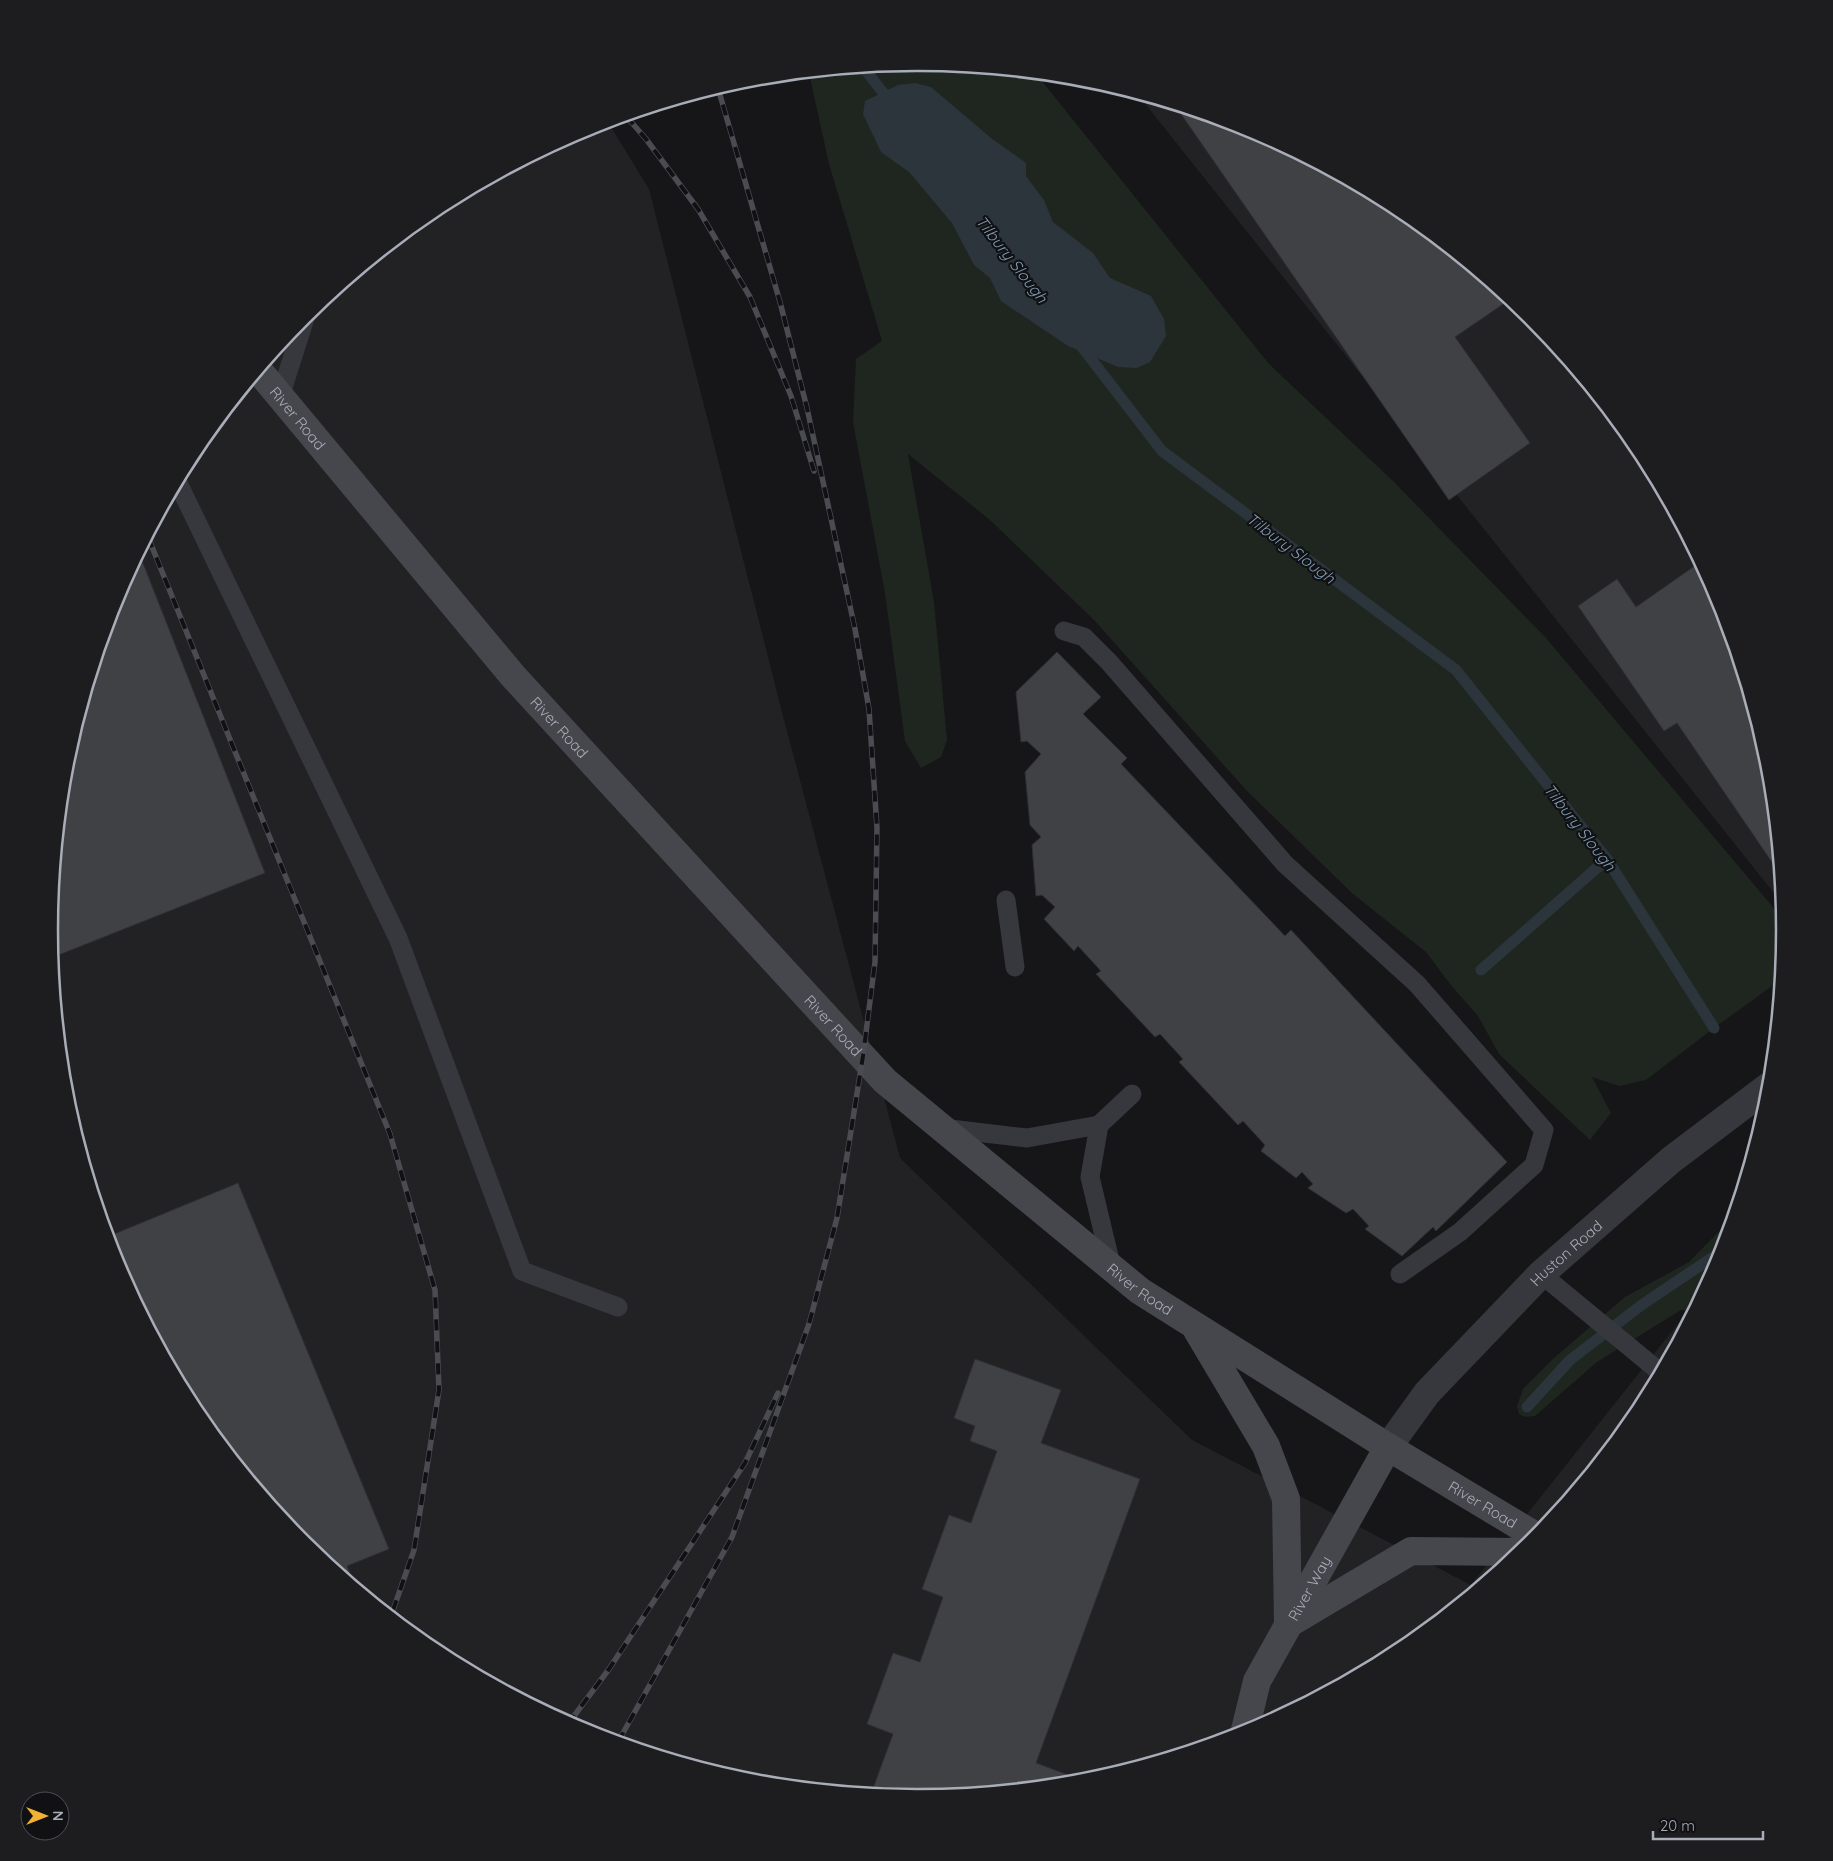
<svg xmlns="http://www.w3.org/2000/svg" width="1833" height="1861" viewBox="0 0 1833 1861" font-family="Quicksand,sans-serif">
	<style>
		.built { fill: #222225 }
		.green { fill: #1e261f }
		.water { fill: #2c353c }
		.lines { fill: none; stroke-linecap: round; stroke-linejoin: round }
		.stream { stroke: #2c353c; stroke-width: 11 }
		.building { fill: #404145; stroke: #303034 }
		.lane { stroke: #37383d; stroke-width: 19 }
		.street { stroke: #37383d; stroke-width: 28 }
		.secondary { stroke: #45474d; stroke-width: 28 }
		.rail-casing { stroke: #4a4c52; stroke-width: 5.5 }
		.rail { stroke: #111113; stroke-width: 4; stroke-dasharray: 11; stroke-linecap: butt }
		.labels { text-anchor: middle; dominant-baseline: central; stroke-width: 4.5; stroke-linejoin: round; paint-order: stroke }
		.street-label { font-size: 15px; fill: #a8adb8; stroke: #111113 }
		.water-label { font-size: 16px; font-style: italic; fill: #7f9bb3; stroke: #111113 }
		.rim { fill: none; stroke: #a8adb8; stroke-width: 2.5 }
	</style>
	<rect width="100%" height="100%" fill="#161618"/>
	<g class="built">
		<polygon points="1139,96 1249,129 1399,209 1530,317 1638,449 1718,599 1768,761 1781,902"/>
		<polygon points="608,122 649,189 783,716 900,1158 1192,1440 1471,1585 1696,1301 1697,1302 1638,1413 1530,1544 1398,1652 1248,1732 1086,1782 916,1798 747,1782 584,1732 434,1652 303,1544 195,1412 115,1262 65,1100 49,930 65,761 115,598 195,448 303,317 435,209 585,129"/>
	</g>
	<g class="green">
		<polygon points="917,63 1037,75 1269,364 1393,481 1546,638 1783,919 1784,931 1779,981 1714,1028 1646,1080 1619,1086 1592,1077 1611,1113 1590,1140 1499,1054 1478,1016 1450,984 1426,952 1353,894 1247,791 1094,620 990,520 908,454 934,602 947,740 941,757 921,768 905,741 885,593 853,422 856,359 882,341 829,164 809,73"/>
		<polygon points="1731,1219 1718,1263 1693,1310 1681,1310 1597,1362 1535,1416 1525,1417 1519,1414 1517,1406 1523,1389 1554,1358 1625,1297 1689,1262"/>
	</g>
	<polygon class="water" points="915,83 931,87 991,138 1026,163 1026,176 1044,200 1053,222 1093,253 1110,278 1151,296 1164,319 1166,336 1150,362 1137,368 1118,367 1068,346 1001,301 990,278 974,265 952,223 909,172 881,152 863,114 865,101 898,85"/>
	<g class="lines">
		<g class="stream">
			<polyline points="864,68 891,103"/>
			<polyline points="1078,342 1162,451 1456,670 1607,859 1714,1028"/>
			<polyline points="1481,970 1607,859"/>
			<polyline points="1527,1407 1570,1360 1643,1304 1722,1251"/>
		</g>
	</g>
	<g class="building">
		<polygon points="1186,110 1249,129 1399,209 1509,300 1455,337 1530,443 1449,500 1181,114"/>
		<polygon points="139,553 265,873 51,958 49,930 65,761 115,598"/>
		<polygon points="1699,563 1718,599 1768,761 1778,871 1677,723 1664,731 1578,606 1617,579 1636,607"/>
		<polygon points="1057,652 1101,697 1083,714 1127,758 1121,764 1285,936 1291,930 1507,1162 1436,1231 1433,1227 1402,1256 1365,1229 1369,1226 1353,1209 1346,1213 1308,1188 1313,1184 1302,1172 1296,1178 1261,1151 1265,1145 1243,1121 1238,1125 1179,1062 1183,1059 1160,1034 1155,1037 1096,974 1101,971 1078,946 1074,951 1044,919 1055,907 1042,895 1036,896 1032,845 1041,837 1030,825 1025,772 1041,754 1027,741 1021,742 1016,692"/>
		<polygon points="238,1183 389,1549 347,1566 356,1588 303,1544 195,1412 115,1262 107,1237"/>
		<polygon points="975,1359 1061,1390 1041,1443 1140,1479 1036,1763 1074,1777 1071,1783 916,1798 871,1794 893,1734 867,1724 893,1653 920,1662 943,1597 922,1589 949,1515 971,1523 997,1451 970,1441 975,1426 954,1418"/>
	</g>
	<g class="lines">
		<g class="lane">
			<polyline points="280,397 306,315"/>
			<polyline points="177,481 398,938 522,1271 618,1307"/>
			<polyline points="1064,631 1084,637 1109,662 1285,864 1417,984 1544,1130 1534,1165 1460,1232 1400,1274"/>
			<polyline points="1006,900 1015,967"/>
			<polyline points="1099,1125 1090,1177 1112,1269"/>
			<polyline points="942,1128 1027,1138 1099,1125 1132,1094"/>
			<polyline points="1541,1274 1660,1372"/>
		</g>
		<path class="street" id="s1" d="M1388,1447L1427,1393L1541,1274L1671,1160L1769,1086"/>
		<g class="secondary">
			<path id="s2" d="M259,371L513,676L885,1081L1140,1291L1388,1447L1536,1536"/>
			<polyline points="1197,1330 1266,1446 1286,1499 1288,1622"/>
			<polyline points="1290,1623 1411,1551 1520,1552"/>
			<path id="s3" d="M1244,1734L1257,1681L1388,1447"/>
		</g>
		<defs>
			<g id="rail">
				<polyline points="626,116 646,139 698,209 750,297 791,396 814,471"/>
				<polyline points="148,537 390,1134 435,1290 439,1390 414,1550 391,1616"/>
				<polyline points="568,1724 609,1669 745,1463 778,1393"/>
				<polyline points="618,1742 732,1537 809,1324 837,1218 863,1056 875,962 877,828 869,709 855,629 807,408 780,302 718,88"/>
			</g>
		</defs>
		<use href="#rail" class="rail-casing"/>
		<use href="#rail" class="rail"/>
	</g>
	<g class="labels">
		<g class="street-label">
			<text stroke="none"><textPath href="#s2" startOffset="61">River Road</textPath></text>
			<text stroke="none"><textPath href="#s2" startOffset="466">River Road</textPath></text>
			<text stroke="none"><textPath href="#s2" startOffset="871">River Road</textPath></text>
			<text stroke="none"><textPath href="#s1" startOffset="264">Huston Road</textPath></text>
			<text stroke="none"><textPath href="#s2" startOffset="1276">River Road</textPath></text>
			<text stroke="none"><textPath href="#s2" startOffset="1681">River Road</textPath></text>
			<text stroke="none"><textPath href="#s3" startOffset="161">River Way</textPath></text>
		</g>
		<g class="water-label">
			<text transform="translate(1012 259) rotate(52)">Tilbury Slough</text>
			<text transform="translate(1291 548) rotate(37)">Tilbury Slough</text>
			<text transform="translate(1580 827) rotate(52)">Tilbury Slough</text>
		</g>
	</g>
	<path d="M0 0H1833V1861H0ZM58 930a859 859 0 1 1 1718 0a859 859 0 1 1-1718 0Z" fill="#1d1d20" fill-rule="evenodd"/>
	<path class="rim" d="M58 930a859 859 0 1 1 1718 0a859 859 0 1 1-1718 0Z"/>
	<g transform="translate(45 1816) rotate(90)"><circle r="24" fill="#111113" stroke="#4d4f55"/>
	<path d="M0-4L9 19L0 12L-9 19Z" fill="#f2b134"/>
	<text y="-8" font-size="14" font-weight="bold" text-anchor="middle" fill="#a8adb8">N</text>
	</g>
	<path d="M1653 1831v8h110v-8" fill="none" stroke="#a8adb8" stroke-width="2.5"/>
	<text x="1660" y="1831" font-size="15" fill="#a8adb8" stroke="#111113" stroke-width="4" paint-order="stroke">20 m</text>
</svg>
